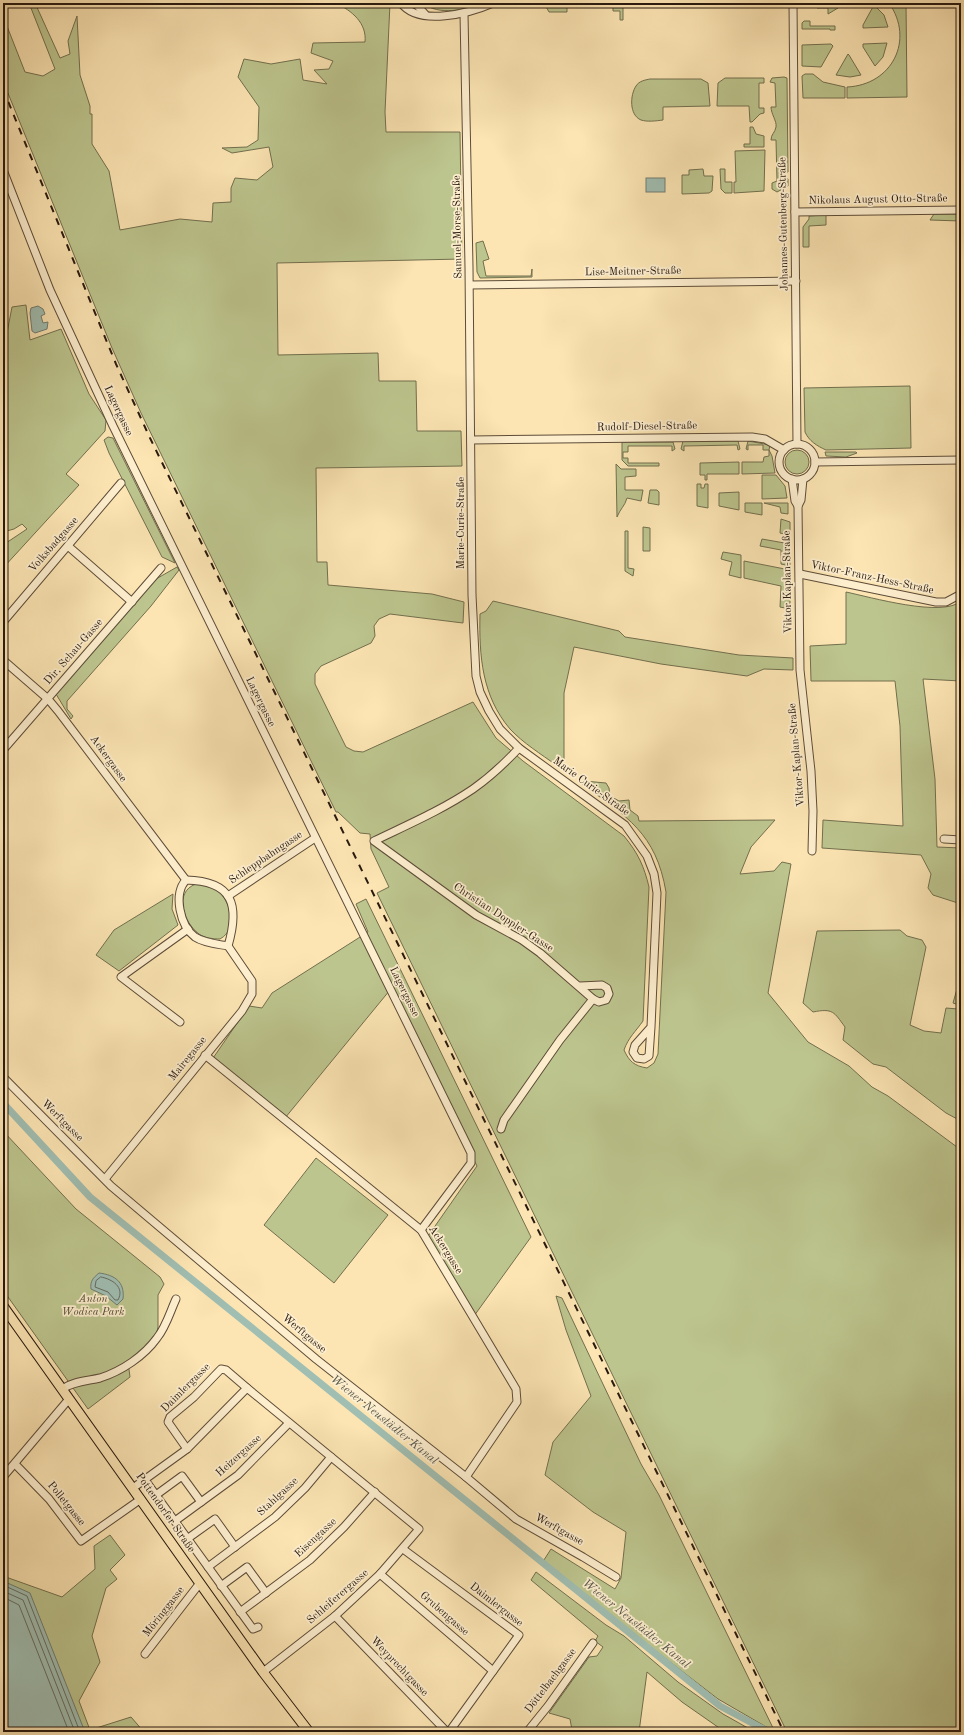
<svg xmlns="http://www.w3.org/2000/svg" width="964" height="1735" viewBox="0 0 964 1735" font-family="'Old Standard TT',serif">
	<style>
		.green { fill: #bdc58e; stroke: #726f4e }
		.water { fill: #a0beb2; stroke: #707c71 }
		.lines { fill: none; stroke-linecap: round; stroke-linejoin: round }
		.shore { stroke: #646c60; stroke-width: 1 }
		.canal { stroke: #a0beb2; stroke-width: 7 }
		.minor-casing { stroke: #5d4c38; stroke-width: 9 }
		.major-casing { stroke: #28190f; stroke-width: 11 }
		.minor { stroke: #fdeece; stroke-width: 7 }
		.major { stroke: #fce5b3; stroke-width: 9 }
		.rail { stroke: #28190f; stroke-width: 2; stroke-dasharray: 7 7; stroke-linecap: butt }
		.labels { text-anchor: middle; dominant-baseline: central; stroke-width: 3.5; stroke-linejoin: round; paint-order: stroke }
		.street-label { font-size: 11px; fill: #28190f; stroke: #fdeece }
		.park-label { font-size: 11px; font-style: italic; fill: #554d35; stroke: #fdeece }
		.water-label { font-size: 12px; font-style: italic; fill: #525348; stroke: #fdeece }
	</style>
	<rect width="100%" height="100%" fill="#fce5b3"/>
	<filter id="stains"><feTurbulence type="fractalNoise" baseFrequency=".005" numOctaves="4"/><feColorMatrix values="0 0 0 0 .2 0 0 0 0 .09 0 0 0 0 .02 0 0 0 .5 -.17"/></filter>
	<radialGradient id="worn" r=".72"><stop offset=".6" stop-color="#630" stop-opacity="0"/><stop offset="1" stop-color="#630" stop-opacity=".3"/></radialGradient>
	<g class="green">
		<path d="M29,3H35L60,58L70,54L68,41L77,16L80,75L90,106V114H92V144L109,171L120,230L180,219L212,222L213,203L231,202V188L235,178L257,180L273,167L269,147L232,153L222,148L247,147L258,140L259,107L238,77L244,59L271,64L300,59L303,80L327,84L314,70L329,69L333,61L311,53L313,43L365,42C367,23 352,11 336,3H390L385,112L386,132H460L462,259L277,263L278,355L378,353L379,381H416L417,431H461L462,466L316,468L317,562H327L328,585L432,594L464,602L463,623L390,614L379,619L374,626L375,636L371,643L321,666L315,674V684L346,747L354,751L363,752L473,702L496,738L523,761L624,836C638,853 644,866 649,887L643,1021C636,1031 628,1038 624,1050C629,1061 634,1066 647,1068L654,1063L658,1054L666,892C656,833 627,817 582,784L584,781L606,783L609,788L610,796L619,801L629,800L630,810L638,816L639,821L775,820L751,847L740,874L774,871L782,862L791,864L768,993L808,1042L849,1066L872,1087L888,1096L961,1150V1732H787L377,893L389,887L371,849L370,834L360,833L338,812H336L141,413L112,348L3,81V16L25,72L43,76L55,69Z"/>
		<path d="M423,3H483C466,10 438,16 423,3Z"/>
		<polygon points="544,3 567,3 567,12 549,12"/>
		<polygon points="613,3 623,3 623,20 620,20 620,11 613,11"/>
		<polygon points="817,3 833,3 832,5 838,8 828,14 828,8 817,8"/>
		<path d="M889,3L906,4L907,97L847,98V87C892,85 915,40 889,3Z"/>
		<polygon points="874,5 884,15 888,27 863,28 863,25"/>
		<polygon points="804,21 810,21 810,26 835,26 835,30 830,30 830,29 802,29 802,23"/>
		<polygon points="887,43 883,57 875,66 863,47 863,44"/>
		<polygon points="831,44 833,46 821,67 802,66 802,45"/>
		<polygon points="848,54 849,55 861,75 850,77 836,75"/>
		<polygon points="805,74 813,74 823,82 845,87 845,98 803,98 802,76"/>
		<path d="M784,77L787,78L788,172H785V178L788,179V186L777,192L772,189V183L777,181L776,140H771C771,134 775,133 776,127C777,121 771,114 771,107H776L775,83L770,82L772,78Z"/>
		<polygon points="725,78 764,78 764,83 759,83 759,108 764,108 764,113 760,114 752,122 750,122 749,106 717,106 718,83"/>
		<path d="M650,79H701L708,83L710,106L663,107V120C656,121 647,122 641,120C629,115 630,95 636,86C639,81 645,80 650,79Z"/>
		<polygon points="750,127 753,127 756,134 764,136 764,147 744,147 744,144 750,144"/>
		<polygon points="765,150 764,191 734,193 734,182 736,182 735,151"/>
		<polygon points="703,169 704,176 713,176 712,191 709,193 682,194 682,175 689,175 689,170"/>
		<polygon points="720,169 725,169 725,182 732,182 732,193 725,193 721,189"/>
		<polygon points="934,214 961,214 961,221 930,220"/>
		<polygon points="826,215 826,225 809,226 809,247 803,247 803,227 809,219 809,216"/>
		<polygon points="483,241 489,259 483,261 486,276 531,276 532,269 532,277 480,278 477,272 476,243"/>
		<polygon points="26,305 30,340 61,329 89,394 106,420 105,431 66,474 79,485 3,568 3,545 27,529 22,524 14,529 3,532 3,337 7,333 12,307"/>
		<path d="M910,386L911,448L826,450C817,446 809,441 805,432L804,388Z"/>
		<polygon points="108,437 113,438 175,563 162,557 109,453 104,440"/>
		<polygon points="683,441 738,441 740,449 738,450 737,445 684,446 684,451 681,449"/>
		<polygon points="748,441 770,445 769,450 772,456 775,473 742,474 742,462 763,462 764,457 769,456 769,450 763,450 763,445 748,445 748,450 746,449"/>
		<polygon points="622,442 673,442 675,449 672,451 672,446 628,446 628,452 623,452 623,458 628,458 628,463 659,463 659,466 628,466 622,460"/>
		<circle cx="797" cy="462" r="12"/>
		<polygon points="825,452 856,452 857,453 846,457 826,456"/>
		<polygon points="739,462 739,474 707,474 707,480 705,480 705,475 700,475 700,463"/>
		<path d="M616,464L621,469H636V476L625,477V490H643L641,501L627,498C625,506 620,509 617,517Z"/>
		<polygon points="762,475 776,475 785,486 787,498 762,499"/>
		<polygon points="697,484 701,484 701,488 704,488 705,484 708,484 708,508 697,506"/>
		<polygon points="650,490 657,490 659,492 659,505 648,503"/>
		<polygon points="739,492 739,510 719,506 719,493"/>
		<polygon points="745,503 762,503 762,515 745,512"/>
		<polygon points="764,503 788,503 788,514 781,513 780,507"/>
		<polygon points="781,519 790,522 790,535 780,533"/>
		<polygon points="643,527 650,528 650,551 643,551"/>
		<polygon points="625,531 628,531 628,568 634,569 633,576 625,571"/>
		<polygon points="762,539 790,544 790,566 781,564 781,550 760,546"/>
		<polygon points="723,552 741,555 741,578 729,575 732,562 721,559"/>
		<polygon points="744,561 790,570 790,609 780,607 781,586 744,578"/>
		<polygon points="177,567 179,570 151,606 67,701 67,709 73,716 71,719 56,694 156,579"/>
		<path d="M846,592C870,597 943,618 961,601V681L923,679L935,779L937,847L961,848V904L933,895L928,888L931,874L921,855L822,848L823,820L903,826L900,726L895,681H811L810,646L846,644Z"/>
		<path d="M493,601L619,631L625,637L739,655L793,658V670L764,669L747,676L661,664L574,647L564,693V765H556C541,754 523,743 510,729C482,696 479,656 480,614L486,611Z"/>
		<path d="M196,884C202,885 209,885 214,888C230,898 240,928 220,939C213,939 205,938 199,934C184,923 173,892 196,884Z"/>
		<polygon points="173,894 172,909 178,925 119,971 96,955 114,930"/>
		<polygon points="366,899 531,1237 474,1316 426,1239 477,1166 390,990 285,1118 211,1061 249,1006 262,1008 272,993 368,932 356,904"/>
		<path d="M900,930L907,936L922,940L926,947L910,1025L924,1031L941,1033L946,1008L958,1009L959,1005L953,1003L961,975V1121L946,1113L886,1067L873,1064L843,1040L845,1027C834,1012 833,1008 813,1012L803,1003L817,931Z"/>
		<polygon points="3,1131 76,1209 160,1277 164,1284 158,1295 158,1327 156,1336 142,1352 128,1362 130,1377 88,1409 3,1290"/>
		<polygon points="316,1158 388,1215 334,1283 264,1225"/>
		<polygon points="556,1296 562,1298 641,1464 659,1495 775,1732 718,1699 542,1563 551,1549 615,1589 621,1578 626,1532 593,1512 545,1475 553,1442 591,1396 566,1330"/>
		<polygon points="110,1535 125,1555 110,1570 117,1579 106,1588 92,1636 100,1662 79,1701 90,1730 131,1717 144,1732 3,1732 3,1576 62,1597 95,1569 94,1546"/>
		<polygon points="536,1572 606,1625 624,1636 678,1682 723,1714 755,1732 725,1732 682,1702 647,1672 639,1732 575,1732 572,1730 570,1719 549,1713 589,1657 597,1656 603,1647 595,1641 598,1636 531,1580"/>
	</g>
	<g class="water">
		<rect x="646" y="178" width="19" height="14"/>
		<polygon points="38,306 43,309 45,314 41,316 43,323 48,322 47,329 35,333 32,331 30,313 31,308"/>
		<path d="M99,1273C115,1275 125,1282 123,1299L117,1305L106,1296L91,1289C90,1281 93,1278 99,1273Z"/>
		<polygon points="3,1581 30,1593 85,1732 3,1732"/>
	</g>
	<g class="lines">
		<g class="shore">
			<path d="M101,1277C112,1279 125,1287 118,1300H115L108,1292L95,1287L96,1281Z"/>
			<polyline points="3,1585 27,1596 80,1732"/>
			<polyline points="3,1591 23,1600 75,1732"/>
			<polyline points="3,1597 19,1605 69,1732"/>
		</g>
		<polyline class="canal" points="3,1103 90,1197 720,1706 769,1732"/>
		<defs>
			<g id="minor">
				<path d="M401,3C419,27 470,13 493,3"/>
				<polyline points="415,3 425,14"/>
				<polyline points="793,3 797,444"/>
				<polyline points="464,14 469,267 472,595 476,676 480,692 489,711 500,729 519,748 625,825 647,856 654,874 657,893 651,1027 635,1045 633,1052 637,1058 644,1059 649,1056 651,1027"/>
				<polyline points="3,170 50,290 113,426 471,1153 471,1163 421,1230"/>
				<polyline points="795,212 961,210"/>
				<polyline points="470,285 796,281"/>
				<polyline points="471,440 752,437 765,439 784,450"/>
				<circle cx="797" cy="462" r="18"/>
				<polyline points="815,462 961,460"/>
				<polyline points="792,479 795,501 798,506"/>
				<polyline points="803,479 801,500 798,506 800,670 811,771 813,811 812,851"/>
				<polyline points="68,546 132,602"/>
				<polyline points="800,574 936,602 946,602 961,594"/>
				<polyline points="3,622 121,483"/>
				<polyline points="3,660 48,699 58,711 186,880"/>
				<path d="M519,748C505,763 490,777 473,789C442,810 407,825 374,841L476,915L522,940L540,953L593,999L599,1002L606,1000L609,994L607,988L602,985L580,986"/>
				<polyline points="3,750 161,568"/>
				<polyline points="944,839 961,840"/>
				<path d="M186,880C233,881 240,905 228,946C217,944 204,943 195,937C180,926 173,894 186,880Z"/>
				<polyline points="228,896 315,838"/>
				<polyline points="180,1022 121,977 188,929"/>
				<polyline points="205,1055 421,1230 516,1389 517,1402 466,1477"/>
				<polyline points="3,1077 111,1186 316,1359 466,1477 516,1519 583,1557 616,1577"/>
				<polyline points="501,1129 504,1120 560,1040 593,999"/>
				<polyline points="105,1179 242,1011 252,994 252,981 228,946"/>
				<path d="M62,1389C74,1381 87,1381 100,1378C122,1371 144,1356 157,1338C166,1327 170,1312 176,1299"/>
				<polyline points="187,1449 168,1422 170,1417 194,1397 221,1369 226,1370 247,1388"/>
				<polyline points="15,1464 49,1499 81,1541 141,1499"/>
				<polyline points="3,1477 69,1399"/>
				<polyline points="145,1480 253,1629 258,1627"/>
				<polyline points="133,1488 187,1449 247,1388 419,1529 380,1574 335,1616 263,1672"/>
				<polyline points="156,1495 182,1476 201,1502"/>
				<polyline points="175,1521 238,1475 289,1423"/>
				<polyline points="187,1539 215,1519 235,1547"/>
				<polyline points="403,1549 519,1635 449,1732"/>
				<polyline points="208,1567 275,1517 305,1488 331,1457"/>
				<polyline points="380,1574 493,1671"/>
				<polyline points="221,1586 247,1567 266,1593"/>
				<polyline points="240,1612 310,1560 344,1527 375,1492"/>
				<polyline points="335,1616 447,1732"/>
				<polyline points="145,1654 200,1583"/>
				<polyline points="527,1732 548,1706 593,1643"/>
			</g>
			<polyline id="major" points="3,1306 263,1672 309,1732"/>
		</defs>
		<use href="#minor" class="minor-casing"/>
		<use href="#major" class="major-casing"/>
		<use href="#minor" class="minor"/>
		<use href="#major" class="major"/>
		<polyline class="rail" points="3,89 116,364 150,438 784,1732"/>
	</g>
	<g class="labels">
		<g class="street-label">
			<text transform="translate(878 200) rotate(-1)">Nikolaus August Otto-Straße</text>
			<text transform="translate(784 224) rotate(-91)">Johannes-Gutenberg-Straße</text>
			<text transform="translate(458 227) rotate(-91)">Samuel-Morse-Straße</text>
			<text transform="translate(633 272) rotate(-1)">Lise-Meitner-Straße</text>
			<text transform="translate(118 411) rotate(65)">Lagergasse</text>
			<text transform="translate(647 427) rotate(-1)">Rudolf-Diesel-Straße</text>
			<text transform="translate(461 523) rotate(-90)">Marie-Curie-Straße</text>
			<text transform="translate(54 545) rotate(-49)">Volksbadgasse</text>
			<text transform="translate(872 578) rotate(12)">Viktor-Franz-Hess-Straße</text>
			<text transform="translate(788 582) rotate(-91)">Viktor Kaplan-Straße</text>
			<text transform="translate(74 652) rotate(-49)">Dir. Schau-Gasse</text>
			<text transform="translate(260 702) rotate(64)">Lagergasse</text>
			<text transform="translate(797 755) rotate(-95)">Viktor-Kaplan-Straße</text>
			<text transform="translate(108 759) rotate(54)">Ackergasse</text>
			<text transform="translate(591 787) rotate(36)">Marie Curie-Straße</text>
			<text transform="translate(266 858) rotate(-34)">Schleppbahngasse</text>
			<text transform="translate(503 918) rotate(33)">Christian Doppler-Gasse</text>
			<text transform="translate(404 992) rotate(64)">Lagergasse</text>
			<text transform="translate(188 1059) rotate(-51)">Mairegasse</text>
			<text transform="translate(62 1121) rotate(45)">Werftgasse</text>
			<text transform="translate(445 1250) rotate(58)">Ackergasse</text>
			<text transform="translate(304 1334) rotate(40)">Werftgasse</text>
			<text transform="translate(186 1388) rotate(-45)">Daimlergasse</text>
			<text transform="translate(239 1456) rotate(-42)">Heizergasse</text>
			<text transform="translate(278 1497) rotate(-43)">Stahlgasse</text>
			<text transform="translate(66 1504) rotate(51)">Polletgasse</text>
			<text transform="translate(165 1513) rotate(55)">Pottendorfer Straße</text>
			<text transform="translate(559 1530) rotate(29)">Werftgasse</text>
			<text transform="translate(316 1538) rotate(-43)">Eisengasse</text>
			<text transform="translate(338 1597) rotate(-41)">Schleiferergasse</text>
			<text transform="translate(496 1605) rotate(38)">Daimlergasse</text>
			<text transform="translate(164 1612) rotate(-52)">Möringgasse</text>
			<text transform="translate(444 1614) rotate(41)">Grubengasse</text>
			<text transform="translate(399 1667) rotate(46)">Weyprechtgasse</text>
			<text transform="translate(551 1681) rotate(-53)">Döttelbachgasse</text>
		</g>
		<g class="park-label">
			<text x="93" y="1299">Anton<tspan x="93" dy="13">Wodica Park</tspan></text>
		</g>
		<g class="water-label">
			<text transform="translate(384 1420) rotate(39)">Wiener Neustädter Kanal</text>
			<text transform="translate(636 1624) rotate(39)">Wiener Neustädter Kanal</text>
		</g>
	</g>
	<rect width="964" height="1735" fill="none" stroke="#fce5b3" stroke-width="16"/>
	<rect x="4" y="4" width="956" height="1727" fill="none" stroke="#28190f" stroke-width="2"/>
	<rect x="8" y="8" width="948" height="1719" fill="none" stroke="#28190f"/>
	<rect width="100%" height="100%" filter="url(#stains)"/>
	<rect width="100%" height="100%" fill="url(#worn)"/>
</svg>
